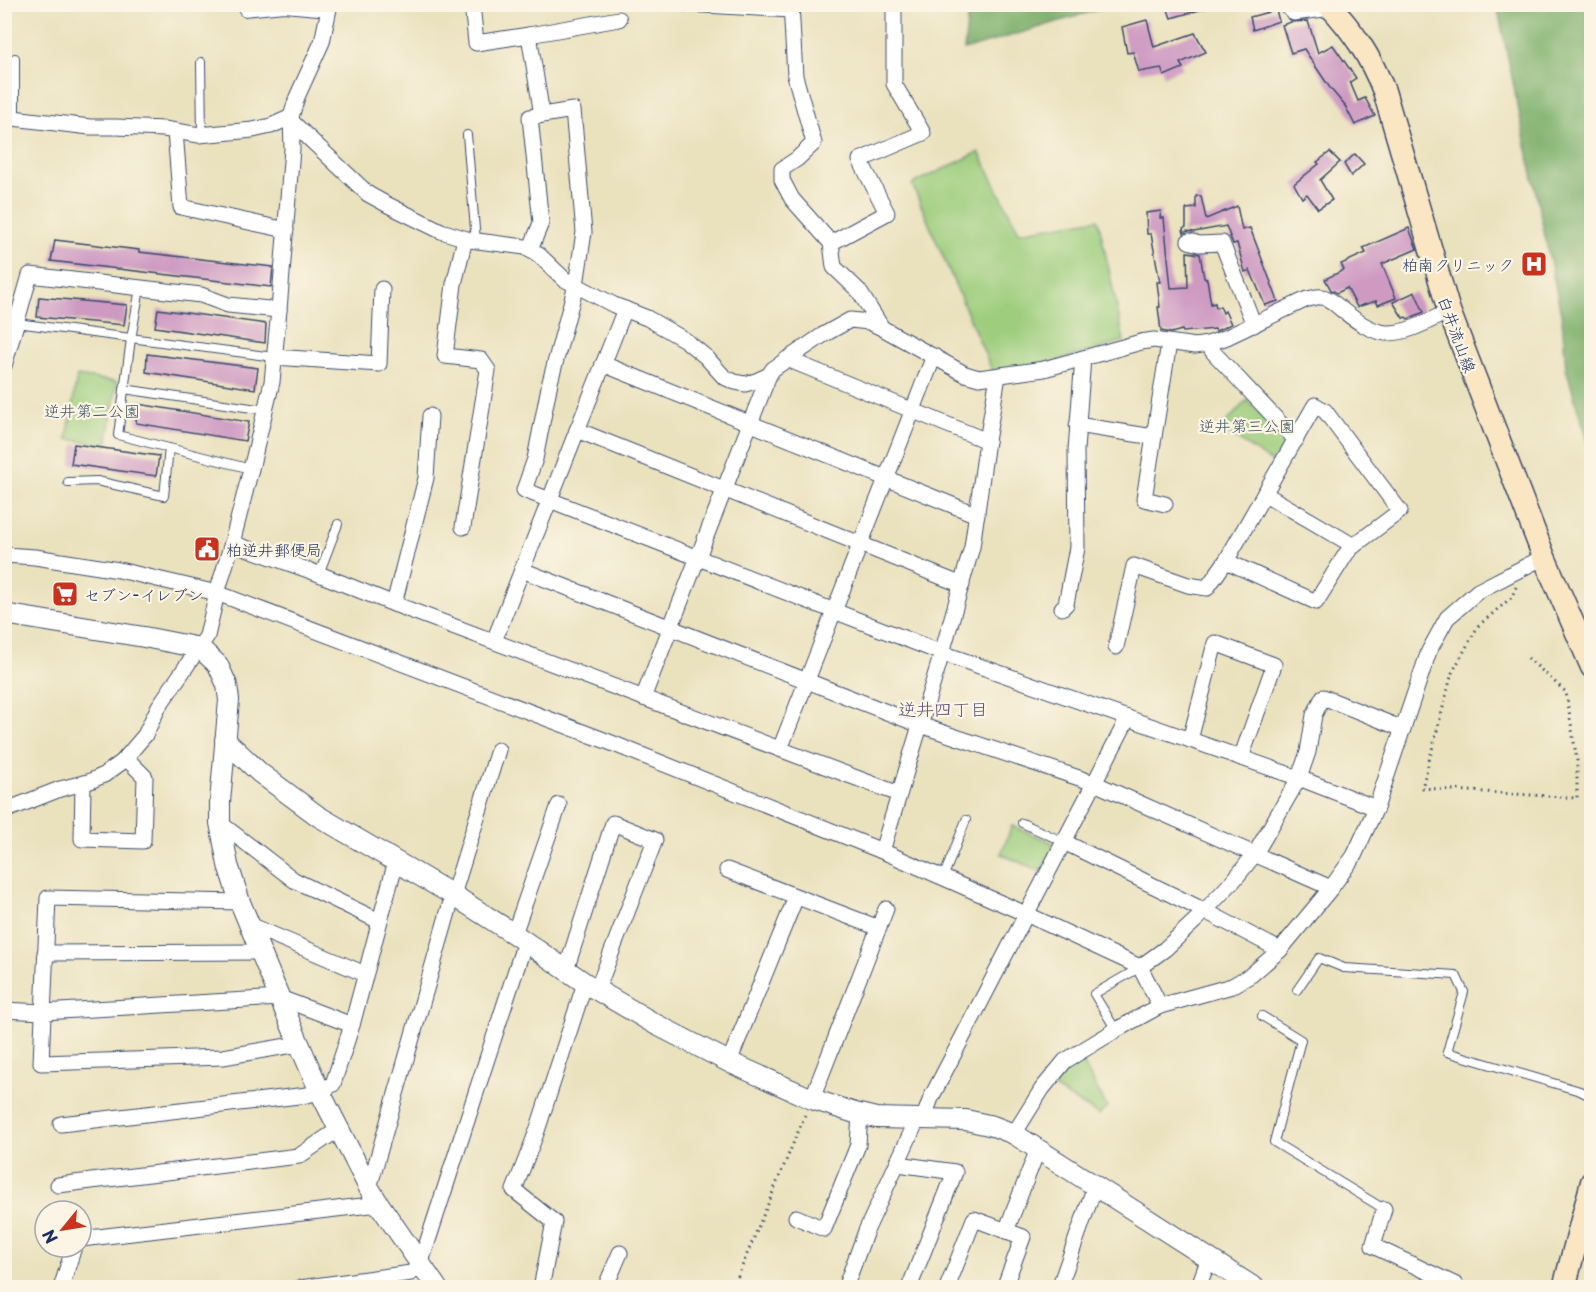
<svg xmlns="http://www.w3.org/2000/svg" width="1596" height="1292" viewBox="0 0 1596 1292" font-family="'Playpen Sans','Klee One',sans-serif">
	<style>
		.green { fill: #9dcd7d; stroke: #5c7e6e; stroke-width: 1.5 }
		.forest { fill: #7eb06c; stroke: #4c7065; stroke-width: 1.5 }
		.building { fill: #ce9ac2 }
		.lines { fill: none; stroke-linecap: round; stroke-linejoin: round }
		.service-casing { stroke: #3a4a6c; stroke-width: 10 }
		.minor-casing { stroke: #3a4a6c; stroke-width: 17 }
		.tertiary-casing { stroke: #3a4a6c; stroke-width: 22 }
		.secondary-casing { stroke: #3a4a6c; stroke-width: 25 }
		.path { stroke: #3a4a6c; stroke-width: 3; stroke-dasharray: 1.5 4.5; stroke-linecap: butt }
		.service { stroke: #fff; stroke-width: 8 }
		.minor { stroke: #fff; stroke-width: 15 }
		.tertiary { stroke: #fff; stroke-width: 20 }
		.secondary { stroke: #fbe6c4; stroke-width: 22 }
		.labels { text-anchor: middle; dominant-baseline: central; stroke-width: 4.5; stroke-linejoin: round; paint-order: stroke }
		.poi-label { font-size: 16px; fill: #1b2f5e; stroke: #fcf5e5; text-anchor: start }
		.street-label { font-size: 16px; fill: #1b2f5e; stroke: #fcf5e5 }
		.park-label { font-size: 16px; fill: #3c5666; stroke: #fcf5e5 }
		.neighbourhood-label { font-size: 18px; fill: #5a5481; stroke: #fcf5e5 }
	</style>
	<rect width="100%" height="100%" fill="#fcf5e5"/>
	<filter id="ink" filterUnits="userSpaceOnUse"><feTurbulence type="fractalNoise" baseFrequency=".0167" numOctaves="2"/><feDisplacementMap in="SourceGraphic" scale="12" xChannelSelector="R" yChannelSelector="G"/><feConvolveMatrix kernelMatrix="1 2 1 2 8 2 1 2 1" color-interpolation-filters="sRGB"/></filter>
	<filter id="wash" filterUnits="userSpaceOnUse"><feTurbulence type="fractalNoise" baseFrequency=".008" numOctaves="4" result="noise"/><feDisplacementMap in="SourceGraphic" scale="24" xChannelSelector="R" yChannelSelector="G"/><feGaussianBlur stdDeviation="1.35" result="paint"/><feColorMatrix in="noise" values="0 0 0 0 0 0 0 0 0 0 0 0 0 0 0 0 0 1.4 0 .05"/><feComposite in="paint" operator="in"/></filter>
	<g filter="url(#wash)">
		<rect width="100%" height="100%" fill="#eae1bd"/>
		<g class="green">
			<polygon points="979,152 1019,232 1098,219 1124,341 1041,366 993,373 912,184"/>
			<polygon points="77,376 117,382 107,445 67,439"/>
			<polygon points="1247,400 1285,440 1286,447 1276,465 1221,428"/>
			<polygon points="1012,826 1052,842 1054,848 1042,872 1001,854"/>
			<polygon points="1082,1061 1107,1107 1099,1115 1052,1087 1071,1067"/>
		</g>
		<g class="forest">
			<polygon points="969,5 969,4 1113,5 964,50"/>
			<polygon points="1497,5 1591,5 1591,12 1590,12 1592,37 1591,455 1566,368 1562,318"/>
		</g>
		<g id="blocks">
			<g class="building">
				<polygon points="1166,4 1207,4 1207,8 1171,18"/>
				<polygon points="1276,10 1279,21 1253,30 1250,17"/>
				<polygon points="1147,20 1154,47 1195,33 1206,52 1180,63 1183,68 1164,76 1161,68 1139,72 1133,52 1127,53 1122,27"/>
				<polygon points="1308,21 1318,53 1333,45 1356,78 1350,82 1358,101 1365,98 1375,116 1355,125 1345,106 1330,88 1304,49 1291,53 1282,25 1291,22"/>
				<polygon points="1330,152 1340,162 1320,180 1332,200 1318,209 1307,194 1302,198 1294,184 1319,164 1317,162"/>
				<polygon points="1355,154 1364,164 1351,176 1344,164"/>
				<polygon points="1196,196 1201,196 1206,219 1237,206 1242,230 1250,228 1278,301 1265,305 1250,270 1245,272 1237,243 1233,244 1226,226 1194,232 1187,231 1184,233 1183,229 1186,227 1186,209 1196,208"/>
				<polygon points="1161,211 1160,218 1164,218 1171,288 1188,287 1187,252 1200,254 1204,278 1207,279 1211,304 1215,303 1216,308 1220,306 1223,313 1225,311 1231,324 1216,331 1215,329 1183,332 1182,330 1171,333 1161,331 1158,307 1160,307 1157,282 1160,282 1151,234 1147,234 1146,213"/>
				<polygon points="1409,228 1417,249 1382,264 1396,298 1378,305 1376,301 1357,307 1347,288 1337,293 1331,290 1325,279 1344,270 1341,264 1366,253 1363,248"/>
				<polygon points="55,240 139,250 139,252 273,267 271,287 51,261"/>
				<polygon points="1415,292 1424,312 1408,319 1406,317 1403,318 1393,302"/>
				<polygon points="39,297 127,305 124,325 37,317"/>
				<polygon points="158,309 266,324 265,343 155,327"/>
				<polygon points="147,354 258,368 255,389 146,372"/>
				<polygon points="138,404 249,422 245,441 136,423"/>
				<polygon points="74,444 159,456 156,476 71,464"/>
			</g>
		</g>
	</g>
	<g filter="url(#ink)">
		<use href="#blocks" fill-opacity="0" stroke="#3a4a6c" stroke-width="1.5"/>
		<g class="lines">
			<defs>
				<g id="service">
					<polyline points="244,12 284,8 329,12"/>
					<polyline points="201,62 202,135"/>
					<polyline points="15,118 15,58"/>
					<polyline points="467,135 476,241"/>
					<polyline points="5,188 5,117"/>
					<polyline points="140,288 131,339 118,435 251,469"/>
					<polyline points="17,323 274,357"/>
					<polyline points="124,389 265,410"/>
					<polyline points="68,482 97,481 164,496 169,448"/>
					<polyline points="319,574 338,524"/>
					<polyline points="1022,823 1064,842"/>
					<polyline points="943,878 966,820"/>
					<polyline points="1297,990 1319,958 1344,968 1456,975 1464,992 1447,1052 1580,1091 1592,1097"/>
					<polyline points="1262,1016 1301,1040 1274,1142 1384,1209"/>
					<polyline points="1116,1030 1094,994 1139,968"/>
				</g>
				<g id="minor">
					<polyline points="472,4 476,43 529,35 542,115"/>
					<polyline points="686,4 791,10"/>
					<polyline points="791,4 795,76 814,143 797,159 782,169 782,180 792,199 831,243 834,267 859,291 882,328"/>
					<polyline points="1285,4 1294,13 1331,8"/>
					<polyline points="529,35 619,19"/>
					<polyline points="4,117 90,127 116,127 164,129 199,135 253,130 271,126 291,117"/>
					<path d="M292,122L368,194L388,205L441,231L470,240L525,247L539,255L564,279L614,305L647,318L685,340L706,357L724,377L735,382L745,384L756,381L769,375L773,369L823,335L850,320L869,322L882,328L965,374L979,378L1044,369L1141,342L1154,340L1195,346L1208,344L1227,337L1307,299C1311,299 1317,296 1321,297C1328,297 1335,304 1341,309C1354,319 1369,331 1386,333C1408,334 1430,320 1449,311"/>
					<polyline points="175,131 181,207 286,230"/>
					<polyline points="1189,241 1199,244 1222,243 1254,325"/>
					<polyline points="831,243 887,213 860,160 923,133 894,84 894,4"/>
					<polyline points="530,250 541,223 530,117 573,110 584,232 576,285 550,382 535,459 524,490 942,653 1299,778 1376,808"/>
					<polyline points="1208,344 1213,352 1296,440"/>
					<polyline points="274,357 379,364 382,289"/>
					<polyline points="787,359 987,441"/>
					<polyline points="603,364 977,515"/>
					<polyline points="4,366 30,275 201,295 228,305 279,310"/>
					<polygon points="1315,405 1325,411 1400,511 1352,547 1346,554 1316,602 1226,561"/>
					<polyline points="1077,425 1154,437"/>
					<polyline points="577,430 962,585"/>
					<polyline points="1265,494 1354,546"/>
					<polyline points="1165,504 1144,499 1169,343"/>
					<polyline points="463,527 488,370 481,360 445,356 454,284 465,239"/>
					<polyline points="232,543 319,574 394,604 899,794"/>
					<polyline points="4,555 35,557 119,570 217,593 609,742 882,851 1026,914 1140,967 1160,1006"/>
					<polyline points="522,570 920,725 1094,783 1331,888"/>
					<polyline points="394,604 426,478 430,416"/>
					<polyline points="1062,608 1066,604 1077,548 1076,450 1083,358"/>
					<polyline points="494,641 625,309"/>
					<polyline points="1116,647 1134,566 1188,585 1207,588 1226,561"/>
					<polyline points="643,698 769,375"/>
					<polyline points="1190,740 1215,643 1274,665 1241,758"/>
					<polyline points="780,749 934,356"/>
					<polyline points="83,783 82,839 143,841 145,777 126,758"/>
					<polyline points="4,811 60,789 88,782 104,775 122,762 145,735 159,706 207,636 217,593 232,543 250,473 272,382 279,310 292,149 291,117 297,97 322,42 330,4"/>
					<polyline points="220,823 294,880 379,921"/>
					<polyline points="1064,842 1205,911 1280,950"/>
					<polyline points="882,851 942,653 972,547 987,441 998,376"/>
					<polyline points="727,870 879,928"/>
					<polyline points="240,902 48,898 41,1063 223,1057 299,1044"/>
					<polyline points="250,925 365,974"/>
					<polyline points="514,934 559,805"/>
					<polyline points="45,953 261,952"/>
					<polyline points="1140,967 1165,949 1198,918 1234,880 1255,854 1299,778 1308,752 1314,715 1323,697 1403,729"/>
					<polyline points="566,970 613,823 655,840 597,990"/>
					<polyline points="4,1010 43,1012 280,998 352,1025"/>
					<polyline points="729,1062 796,897"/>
					<polyline points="812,1099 886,909"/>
					<polyline points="923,1120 931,1098 1128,718"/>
					<polyline points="61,1124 307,1095 320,1092 333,1084 352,1025 396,861"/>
					<polyline points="1014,1134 1042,1089 1065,1061 1116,1030 1160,1006 1232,986 1251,975 1280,950 1331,888 1354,856 1376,808 1429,651 1447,618 1478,591 1544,557"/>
					<polyline points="898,1164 955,1172 909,1288"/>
					<polyline points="58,1185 299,1156 339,1129"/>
					<polyline points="369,1188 453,895 498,750"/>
					<polyline points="1384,1209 1373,1246 1456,1285 1455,1288"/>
					<polyline points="796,1217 824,1229 858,1145 860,1114"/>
					<polyline points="1006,1231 1038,1149"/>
					<polyline points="81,1239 379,1204"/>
					<polyline points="61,1288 74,1247"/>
					<polyline points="300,1288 411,1273 420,1265 525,942"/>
					<polyline points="541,1288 554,1222 514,1190 537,1131 585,983"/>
					<polyline points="605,1288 620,1253"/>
					<polyline points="845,1288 866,1231 917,1120"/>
					<polyline points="947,1288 974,1219 1023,1237 1004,1288"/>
					<polyline points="1059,1288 1095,1186"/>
					<polyline points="1198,1288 1209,1258"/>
				</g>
				<g id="tertiary">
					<polyline points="4,614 144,637 200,648 218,665 227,685 229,700 220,802 220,823 228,865 240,902 285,1011 320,1092 369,1188 379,1204 437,1288"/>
					<polyline points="225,740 260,773 318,816 453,895 514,934 585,983 655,1024 729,1062 812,1099 855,1113 876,1118 966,1120 993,1126 1014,1134 1255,1288"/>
				</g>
				<g id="secondary">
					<path d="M1328,4C1354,32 1370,56 1384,91L1449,311L1544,557L1592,667"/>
					<polyline points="1564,1288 1592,1182"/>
				</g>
			</defs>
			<use href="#service" class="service-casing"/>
			<use href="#minor" class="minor-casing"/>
			<use href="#tertiary" class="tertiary-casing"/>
			<use href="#secondary" class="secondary-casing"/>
			<g class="path">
				<polyline points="1516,587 1512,597 1478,626 1452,673 1422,788 1577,798 1577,761 1566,692 1528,658"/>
				<polyline points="733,1288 805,1115"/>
			</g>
			<use href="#service" class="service"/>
			<use href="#minor" class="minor"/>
			<use href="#tertiary" class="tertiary"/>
			<use href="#secondary" class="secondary"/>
		</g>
	</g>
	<defs>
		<symbol id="hospital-square" viewBox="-11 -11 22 22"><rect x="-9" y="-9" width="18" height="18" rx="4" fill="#c8321e" stroke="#fcf5e5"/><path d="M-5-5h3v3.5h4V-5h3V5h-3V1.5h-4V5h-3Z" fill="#fff"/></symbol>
		<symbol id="civic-square" viewBox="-11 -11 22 22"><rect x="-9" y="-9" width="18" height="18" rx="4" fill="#c8321e" stroke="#fcf5e5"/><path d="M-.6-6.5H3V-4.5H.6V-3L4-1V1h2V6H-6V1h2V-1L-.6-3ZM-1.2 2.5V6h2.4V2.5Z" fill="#fff"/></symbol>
		<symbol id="supermarket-square" viewBox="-11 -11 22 22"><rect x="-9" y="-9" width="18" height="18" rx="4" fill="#c8321e" stroke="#fcf5e5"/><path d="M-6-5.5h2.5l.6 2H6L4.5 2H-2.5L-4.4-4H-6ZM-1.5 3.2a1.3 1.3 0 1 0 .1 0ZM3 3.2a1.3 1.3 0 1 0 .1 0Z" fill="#fff"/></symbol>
	</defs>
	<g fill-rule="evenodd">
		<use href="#hospital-square" x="1519" y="249" width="30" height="30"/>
		<use href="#civic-square" x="192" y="534" width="30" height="30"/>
		<use href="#supermarket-square" x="50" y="579" width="30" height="30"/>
	</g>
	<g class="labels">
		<g class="poi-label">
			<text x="1514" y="264" text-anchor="end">柏南クリニック</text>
			<text x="226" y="549">柏逆井郵便局</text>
			<text x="84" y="594">セブン-イレブン</text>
		</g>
		<g class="street-label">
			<text transform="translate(1458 334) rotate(70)">白井流山線</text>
		</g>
		<g class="park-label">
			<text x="92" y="410">逆井第二公園</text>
			<text x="1247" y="425">逆井第三公園</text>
		</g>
		<g class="neighbourhood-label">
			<text x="943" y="708">逆井四丁目</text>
		</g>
	</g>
	<rect width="1596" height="1292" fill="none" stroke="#fcf5e5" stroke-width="24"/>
	<g transform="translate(63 1229) rotate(240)"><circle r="28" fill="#fcf5e5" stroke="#a2a6af" stroke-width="1.5"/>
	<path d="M0-4.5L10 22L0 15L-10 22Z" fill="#c8321e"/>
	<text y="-9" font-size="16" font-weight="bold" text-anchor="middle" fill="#1b2f5e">N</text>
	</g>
</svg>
